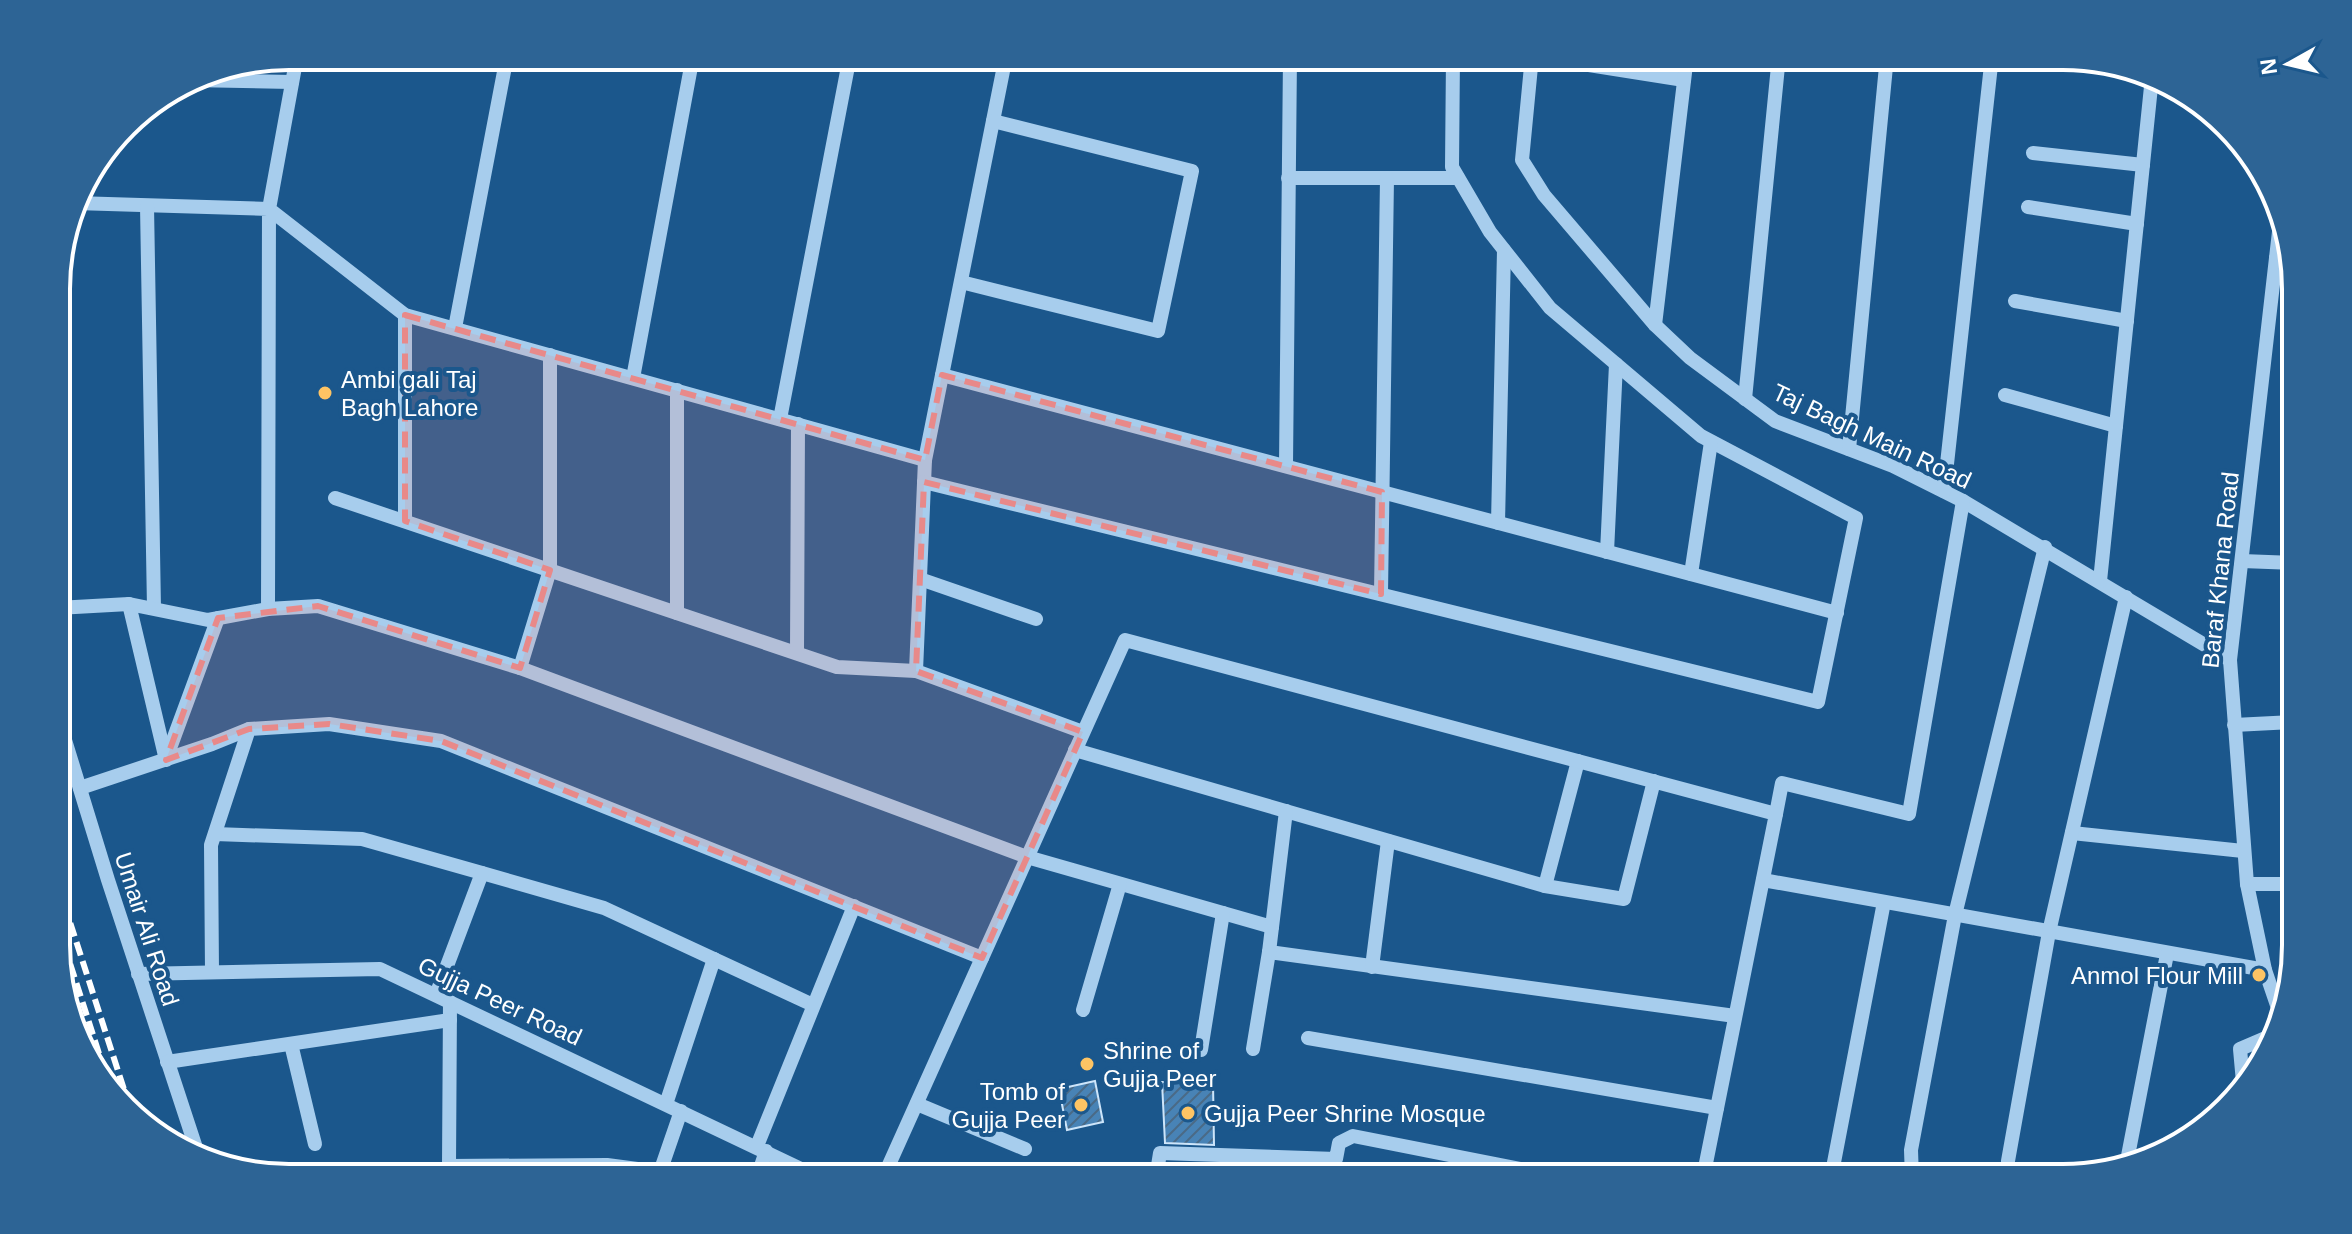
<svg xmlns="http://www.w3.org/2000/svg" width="2352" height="1234" viewBox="0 0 2352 1234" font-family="Arial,sans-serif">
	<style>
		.building { fill: url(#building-hatch); stroke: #cde5fa; stroke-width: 2 }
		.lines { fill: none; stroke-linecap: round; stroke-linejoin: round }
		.minor { stroke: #a7cded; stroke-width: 14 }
		.rail { stroke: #fff; stroke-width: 6; stroke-dasharray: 14 6; stroke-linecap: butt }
		.marked { fill: #e88989; fill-opacity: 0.2; stroke: #e88989; stroke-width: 6; stroke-dasharray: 16 10; stroke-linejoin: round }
		.poi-dot { fill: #fec464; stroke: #1b578c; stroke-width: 3 }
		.labels { text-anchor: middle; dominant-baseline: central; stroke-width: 8; stroke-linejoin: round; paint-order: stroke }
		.poi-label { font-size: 24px; fill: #fff; stroke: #1b578c; text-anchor: start }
		.street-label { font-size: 24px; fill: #fff; stroke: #1b578c }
		.rim { fill: none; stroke: #fff; stroke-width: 4 }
	</style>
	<defs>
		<pattern id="building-hatch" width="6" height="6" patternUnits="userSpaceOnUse" patternTransform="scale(2)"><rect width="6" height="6" fill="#4883b6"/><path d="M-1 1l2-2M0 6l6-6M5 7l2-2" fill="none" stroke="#4a6a86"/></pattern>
	</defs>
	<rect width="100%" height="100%" fill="#1b578c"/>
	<g class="building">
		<polygon points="1095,1081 1103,1122 1067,1130 1059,1089"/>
		<polygon points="1162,1082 1213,1082 1214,1145 1165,1143"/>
	</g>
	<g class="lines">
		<g class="minor">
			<polyline points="297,56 269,209 405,315 925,460 1006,56"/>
			<polyline points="190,80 292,82"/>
			<polyline points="1684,80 1532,56 1522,160 1544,195 1655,325 1690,358 1775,421 1893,466 1963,501 2230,660"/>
			<polyline points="2033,153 2143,165"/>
			<polyline points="1288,178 1458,178"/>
			<polyline points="75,203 269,209 268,609"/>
			<polyline points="147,206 154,608"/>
			<polyline points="2028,207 2137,224"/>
			<polyline points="2276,258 2294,261"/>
			<polyline points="961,282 1158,331 1192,171 993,121"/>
			<polyline points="2015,301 2127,321"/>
			<polyline points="405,315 405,521"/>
			<polyline points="1655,325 1687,56"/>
			<polyline points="455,328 507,56"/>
			<polyline points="942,375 1837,613"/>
			<polyline points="633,378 693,56"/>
			<polyline points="2005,395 2116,426"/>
			<polyline points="1745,399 1779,56"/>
			<polyline points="780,419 850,56"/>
			<polyline points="1849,449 1887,56"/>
			<polyline points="925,460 916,671 1083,732"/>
			<polyline points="1286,466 1290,56"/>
			<polyline points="924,482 1818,702 1856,518 1701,436 1550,308 1490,232 1452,167 1453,56"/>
			<polyline points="1944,491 1992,56"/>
			<polyline points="335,498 837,667 916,671"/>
			<polyline points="1498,523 1504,250"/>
			<polyline points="1607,552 1616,364"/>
			<polyline points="2242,561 2295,563"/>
			<polyline points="1691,574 1711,442"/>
			<polyline points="920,579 1036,619"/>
			<polyline points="2100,581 2152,77"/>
			<polyline points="1381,594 1387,178"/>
			<polyline points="129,604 166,760"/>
			<polyline points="57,608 129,604 208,620 268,609 318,606 520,668 1027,857 1272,927"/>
			<polyline points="677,613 677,390"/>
			<polyline points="797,653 798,424"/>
			<polyline points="520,668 550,570 550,355"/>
			<polyline points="57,714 108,880 199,1157"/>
			<polyline points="2234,725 2295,722"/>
			<polyline points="1075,750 1545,886 1624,899 1654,781"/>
			<polyline points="166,759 218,618"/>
			<polyline points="80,788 212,744 249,729 329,724 441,741 982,958"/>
			<polyline points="1776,814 1782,783 1909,814 1963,501"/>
			<polyline points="2072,833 2243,851"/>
			<polyline points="215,834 362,839 482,873 604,908 813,1005"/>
			<polyline points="1763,880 2265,970"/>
			<polyline points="2247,884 2296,884"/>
			<polyline points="1545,886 1578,761"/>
			<polyline points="1269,952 1735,1016"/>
			<polyline points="1372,967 1388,841"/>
			<polyline points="212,972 211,845 249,729"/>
			<polyline points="138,974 380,969 820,1178"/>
			<polyline points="436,995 482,873"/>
			<polyline points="450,1002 449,1166 607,1165 660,1172"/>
			<polyline points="1083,1010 1120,884"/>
			<polyline points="2280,1014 2265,970 2247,884 2230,660 2280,223"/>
			<polyline points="1308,1038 1717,1108"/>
			<polyline points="291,1044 315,1144"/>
			<polyline points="1253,1049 1269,952 1286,811"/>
			<polyline points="1201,1050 1223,913"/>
			<polyline points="167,1062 450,1020"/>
			<polyline points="2243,1082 2240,1049 2275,1034"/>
			<polyline points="666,1104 714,959"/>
			<polyline points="917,1104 1025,1149"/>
			<polyline points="757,1146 854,906"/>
			<polyline points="2127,1161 2167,954"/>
			<polyline points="661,1178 660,1172 681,1111"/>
			<polyline points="757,1178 766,1151"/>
			<polyline points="883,1178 1125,640 1776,814 1703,1178"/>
			<polyline points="1156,1178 1160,1153 1336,1159 1339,1143 1353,1136 1566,1178"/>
			<polyline points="1831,1178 1884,902"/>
			<polyline points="1912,1178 1911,1150 1955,915 2045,547"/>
			<polyline points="2008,1178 2008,1161 2049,932 2126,597"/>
		</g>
		<g class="rail">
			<polyline points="58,885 130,1108"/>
			<polyline points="58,926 112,1094"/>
		</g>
	</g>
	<path class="marked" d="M405,315L925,460L942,375L1382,492L1381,594L924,482L916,671L1083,732L982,958L441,741L329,724L249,729L166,760L218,618L318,606L520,668L550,570L405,521Z"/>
	<g class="poi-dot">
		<circle cx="325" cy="393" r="8"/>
		<circle cx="2259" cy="975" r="8"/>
		<circle cx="1087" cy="1064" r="8"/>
		<circle cx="1081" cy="1105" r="8"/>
		<circle cx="1188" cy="1113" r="8"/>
	</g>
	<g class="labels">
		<g class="poi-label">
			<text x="341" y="379">Ambi gali Taj<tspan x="341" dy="28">Bagh Lahore</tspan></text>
			<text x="2243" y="975" text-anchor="end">Anmol Flour Mill</text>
			<text x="1103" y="1050">Shrine of<tspan x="1103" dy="28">Gujja Peer</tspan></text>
			<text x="1065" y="1091" text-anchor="end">Tomb of<tspan x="1065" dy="28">Gujja Peer</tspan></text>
			<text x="1204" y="1113">Gujja Peer Shrine Mosque</text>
		</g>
		<g class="street-label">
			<text transform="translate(1872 436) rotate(25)">Taj Bagh Main Road</text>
			<text transform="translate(2220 570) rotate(-84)">Baraf Khana Road</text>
			<text transform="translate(147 929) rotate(72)">Umair Ali Road</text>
			<text transform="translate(500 1001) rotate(25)">Gujja Peer Road</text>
		</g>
	</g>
	<path d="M0 0H2352V1234H0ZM289 70H2063A219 219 0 0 1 2282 289V945A219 219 0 0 1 2063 1164H289A219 219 0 0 1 70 945V289A219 219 0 0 1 289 70Z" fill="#2d6495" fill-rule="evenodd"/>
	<path class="rim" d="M289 70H2063A219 219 0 0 1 2282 289V945A219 219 0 0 1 2063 1164H289A219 219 0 0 1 70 945V289A219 219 0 0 1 289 70Z"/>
	<g transform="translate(2288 64) rotate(262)" stroke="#1b578c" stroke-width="6" paint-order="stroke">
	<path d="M0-6L14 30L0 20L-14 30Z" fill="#ffffff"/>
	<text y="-12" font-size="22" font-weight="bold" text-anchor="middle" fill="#ffffff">N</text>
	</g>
</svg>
